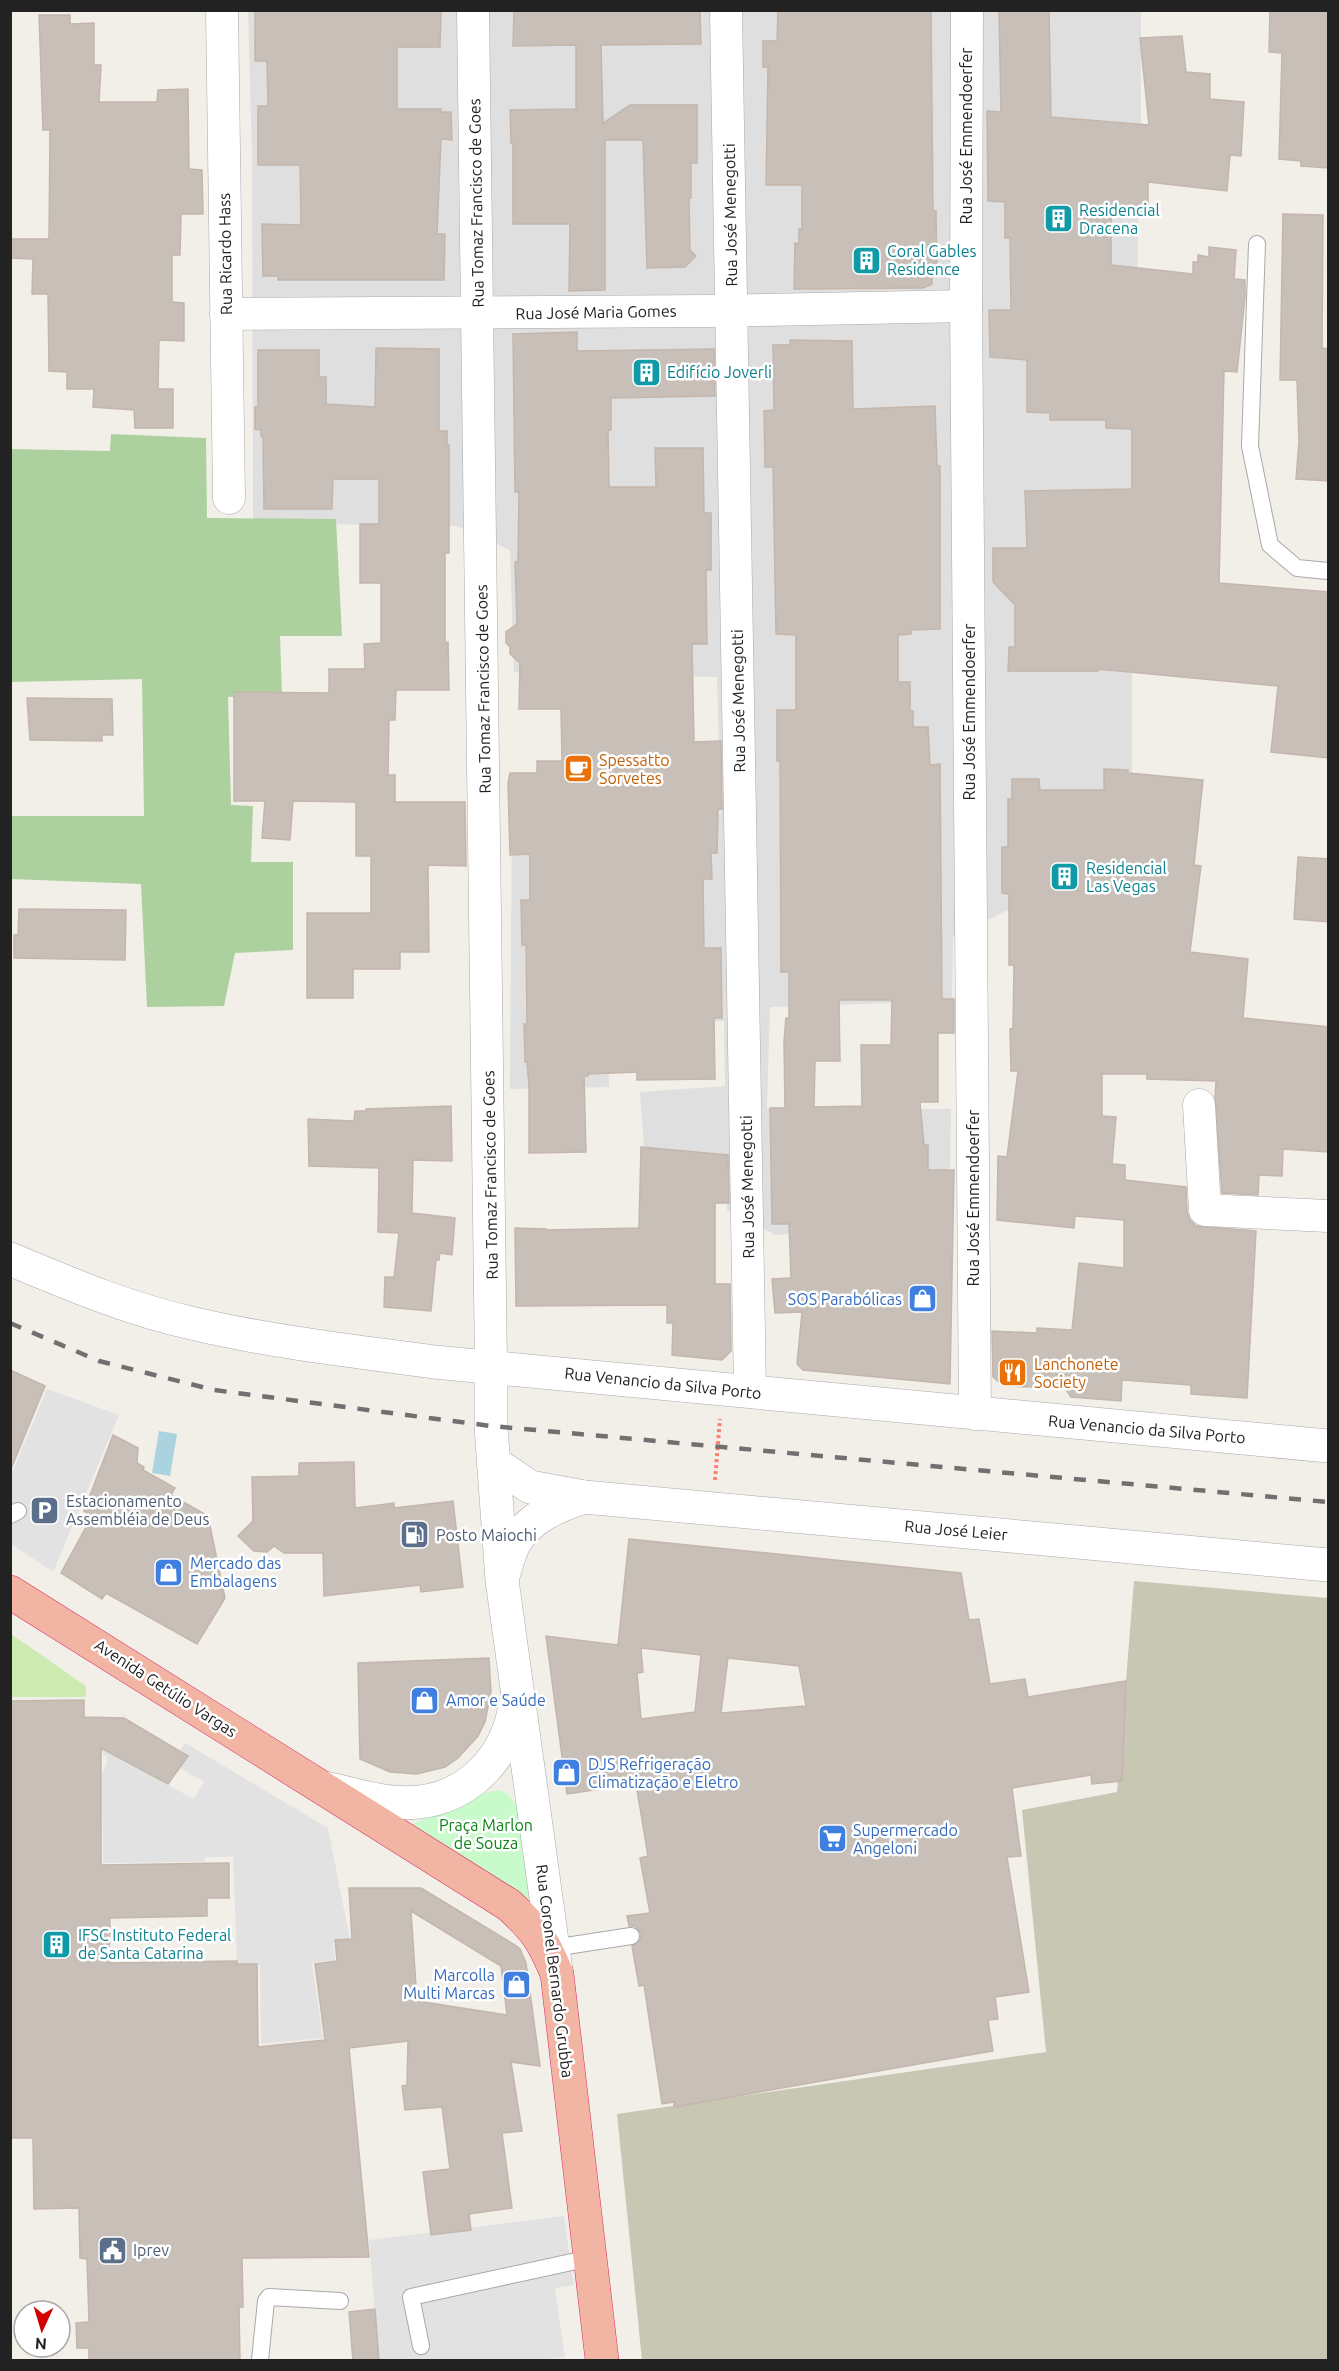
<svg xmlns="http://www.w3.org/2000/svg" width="1339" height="2371" viewBox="0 0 1339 2371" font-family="Ubuntu,sans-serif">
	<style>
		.residential { fill: #e0dfdf }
		.construction { fill: #c7c7b4 }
		.grass { fill: #cdebb0 }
		.forest { fill: #add19e }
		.park { fill: #c8facc }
		.parking { fill: #e2e2e2 }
		.water { fill: #aad3df }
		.building { fill: #c7bfb8; stroke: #c4b6ab; stroke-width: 1.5; fill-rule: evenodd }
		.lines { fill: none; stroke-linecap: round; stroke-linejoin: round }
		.service-casing { stroke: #a9a9a9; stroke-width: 18 }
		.minor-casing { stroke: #a9a9a9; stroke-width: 33 }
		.tertiary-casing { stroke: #a9a9a9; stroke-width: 34 }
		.trunk-casing { stroke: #dc2a67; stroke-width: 34 }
		.path { stroke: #fa8072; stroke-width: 4; stroke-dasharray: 3 3; stroke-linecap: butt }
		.service { stroke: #fff; stroke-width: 16 }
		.minor { stroke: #fff; stroke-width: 32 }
		.tertiary { stroke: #fff; stroke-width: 33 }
		.trunk { stroke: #f2b4a3; stroke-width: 33 }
		.rail { stroke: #707070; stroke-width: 4.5; stroke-dasharray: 12 12; stroke-linecap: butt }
		.labels { text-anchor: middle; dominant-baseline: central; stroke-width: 5; stroke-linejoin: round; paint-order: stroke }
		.street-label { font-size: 16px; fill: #222; stroke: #fff }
		.culture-label { font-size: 16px; fill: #0d838f; stroke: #fff; text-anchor: start }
		.food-label { font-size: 16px; fill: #c56008; stroke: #fff; text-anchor: start }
		.shop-label { font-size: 16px; fill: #366cbe; stroke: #fff; text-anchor: start }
		.service-label { font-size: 16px; fill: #4e5e75; stroke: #fff; text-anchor: start }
		.park-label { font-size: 16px; fill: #0c8416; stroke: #fff }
	</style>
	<rect width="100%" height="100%" fill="#f2efe9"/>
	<polygon class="residential" points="248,11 1141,11 1141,153 1138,183 1137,391 1132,608 1132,909 1006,911 953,937 952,1001 770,1007 767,1109 951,1109 950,1177 850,1229 775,1235 727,1210 726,1163 644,1147 640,1092 725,1086 724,1021 608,1025 609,1087 510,1089 512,810 632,818 721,814 717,677 514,672 510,550 456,526 253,523 252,156"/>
	<polygon class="construction" points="1134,1581 1328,1598 1328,2360 642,2360 617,2114 1046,2052 1022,1810 1117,1792"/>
	<polygon class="grass" points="11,1634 86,1686 86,1697 11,1697"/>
	<polygon class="forest" points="111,434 206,438 207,518 336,519 342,636 280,636 282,696 228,697 231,805 253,806 251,862 293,862 293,950 235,953 224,1006 147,1007 141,884 11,879 11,816 144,816 142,679 11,682 11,449 110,451"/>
	<polygon class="park" points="499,1790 508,1794 518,1808 530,1900 403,1828 488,1792"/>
	<g class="parking">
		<polygon points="47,1389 119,1415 53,1572 11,1544 11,1475"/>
		<polygon points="185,1743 328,1828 350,1940 333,1942 335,1960 312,1963 323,2038 261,2044 260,1965 237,1965 233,1857 205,1857 204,1862 103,1863 102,1774 107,1763 106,1757 98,1747 194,1799 204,1782 180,1768 188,1756 180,1750"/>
		<polygon points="564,2216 574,2285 555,2288 565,2357 540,2360 379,2360 369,2240"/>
	</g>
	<polygon class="water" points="159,1431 177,1434 170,1476 152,1473"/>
	<g class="building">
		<polygon points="255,10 441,10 440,47 397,47 397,109 441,109 440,112 451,112 452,140 441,139 437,234 445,234 444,280 278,280 278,276 263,276 262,224 301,225 300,165 258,165 258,106 268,106 267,61 255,61"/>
		<polygon points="514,10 700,10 701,44 601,45 603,123 630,105 697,105 697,163 691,163 691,198 689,198 690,250 696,256 685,267 647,268 643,140 605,140 605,290 569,291 570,224 513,224 513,143 511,143 510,110 576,109 576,45 513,46"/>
		<polygon points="778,10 931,10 933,211 936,211 937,276 932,276 932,284 923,288 794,289 795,243 799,244 799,229 802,229 802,185 766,185 768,67 763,67 763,41 777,41"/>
		<polygon points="999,10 1049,10 1051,117 1149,125 1140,38 1182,36 1186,72 1210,74 1210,99 1244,102 1241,156 1230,155 1227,191 1148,182 1148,213 1111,211 1111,265 1193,274 1193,262 1198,262 1198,255 1209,257 1209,247 1236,250 1234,279 1245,280 1245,297 1237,372 1224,371 1219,583 1329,592 1329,758 1271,752 1278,686 1098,669 1098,671 1008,671 1009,647 1015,647 1015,605 993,582 993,548 1027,548 1025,491 1132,489 1132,429 1106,428 1106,420 1050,420 1050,413 1027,412 1027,360 990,357 989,310 1011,310 1010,238 1005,238 1005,202 988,201 987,111 1001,112"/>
		<polygon points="1270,10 1329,10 1329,168 1301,166 1301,161 1279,159 1282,53 1269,52"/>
		<polygon points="39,15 70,15 70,24 94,23 94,65 101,65 99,102 157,102 158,90 188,89 189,169 202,170 203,214 181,214 180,255 172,255 172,302 184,303 184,341 159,340 158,389 173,389 173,428 135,428 134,410 93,407 94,389 67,389 67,372 49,371 48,294 32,294 33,259 10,258 10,239 49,239 50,130 43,130"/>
		<polygon points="1283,214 1323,215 1322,348 1329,349 1329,481 1296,479 1299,442 1297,380 1280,380"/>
		<polygon points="577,332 577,351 714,349 715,396 611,398 611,430 608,430 609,487 656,487 655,448 703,448 704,513 711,513 711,570 706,570 707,644 692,644 694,742 721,741 722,809 718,810 717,853 711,853 712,879 703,879 704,948 721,948 722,1018 714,1018 715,1079 637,1080 637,1072 588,1074 588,1076 584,1076 586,1152 529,1153 529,1085 527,1062 525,1062 524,1024 527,1024 526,945 522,945 521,900 530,900 530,854 510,855 508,783 510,773 537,773 537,761 562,761 561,709 519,709 520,663 510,654 510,647 506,643 506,632 517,624 515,562 518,562 519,492 515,492 513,334"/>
		<path d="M790,340L852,341L853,409L935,406L937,466H940V629L911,630V634L898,635V682H910V711H913V727H928L930,765L940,764L942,999H954V1033H938V1102H920L924,1145H928V1170H954L950,1384L803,1370L797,1364L802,1312L775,1313L772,1279L791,1278L789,1224H772L770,1108H785L784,1041L786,1018H789V972H781L780,761H777V710H796V635L776,634L773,467H765L764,411L774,410L773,345H790ZM839,1000H892L891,1045H861L862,1106L814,1107L815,1061H840Z"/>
		<polygon points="376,348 439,349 439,431 447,431 447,445 449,445 449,553 445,553 445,643 448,642 449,690 396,690 395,720 389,720 388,775 395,775 395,802 465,802 466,866 428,865 429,952 400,952 400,969 353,969 353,998 307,998 307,913 371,913 371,856 356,856 356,802 293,801 290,840 262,838 265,801 234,801 234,692 329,693 329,669 365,669 364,644 381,643 381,583 360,583 360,524 379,524 379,479 333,479 332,509 264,509 263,437 261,436 261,430 255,429 255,407 258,407 258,350 319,350 319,377 326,377 326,404 375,407"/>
		<polygon points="27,698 112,699 113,735 102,735 102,741 30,740"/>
		<polygon points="1104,769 1128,770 1128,773 1203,780 1194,865 1201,866 1190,952 1248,959 1243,1018 1329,1027 1329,1152 1283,1149 1282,1176 1259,1175 1258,1195 1222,1193 1215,1099 1216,1081 1147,1079 1147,1074 1102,1074 1102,1116 1116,1117 1112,1164 1125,1165 1125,1180 1186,1187 1187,1212 1190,1220 1196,1226 1256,1231 1247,1398 1191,1394 1191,1385 1122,1380 1121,1401 1071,1397 1065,1388 1004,1386 993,1377 992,1331 1037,1333 1037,1328 1072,1330 1079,1263 1124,1268 1124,1220 1075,1216 1074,1228 997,1220 998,1156 1007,1157 1018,1071 1011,1071 1010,1029 1013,1028 1014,965 1009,965 1009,894 1002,893 1002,847 1008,847 1008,799 1012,799 1012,779 1039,779 1040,790 1104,790"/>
		<polygon points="1298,857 1329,859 1329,922 1294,919"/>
		<polygon points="19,909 126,910 125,960 14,958 14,935 18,935"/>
		<polygon points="451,1106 452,1161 413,1160 412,1213 455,1218 452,1255 440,1253 439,1260 436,1260 431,1311 384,1307 385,1277 394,1277 399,1233 378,1232 379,1168 309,1166 308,1119 354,1121 355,1111 366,1111 366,1109"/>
		<polygon points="641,1147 728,1155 729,1203 715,1203 715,1284 730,1284 731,1351 722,1360 672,1355 673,1323 667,1323 667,1305 516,1306 515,1228 546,1229 546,1230 639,1228"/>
		<polygon points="10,1370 45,1386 11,1469 10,1468"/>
		<polygon points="113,1435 138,1448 137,1463 144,1467 143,1470 175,1488 171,1495 208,1516 225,1598 197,1644 106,1593 102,1599 61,1573 92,1516 84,1511"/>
		<polygon points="354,1462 355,1508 394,1503 394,1508 453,1501 463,1587 421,1592 420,1585 324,1596 323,1553 284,1553 274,1546 267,1552 254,1551 238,1536 253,1521 252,1477 299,1476 299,1463"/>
		<path d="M629,1539L961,1573L969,1620L979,1619L990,1684L1025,1679L1028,1697L1126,1681L1122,1781L1092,1784L1091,1775L1012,1788L1021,1856L1007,1857L1029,1992L995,1997L998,2019L988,2020L993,2051L674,2107V2102L662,2104L644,1985L639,1986L632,1946L640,1940L641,1934L635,1926H629L627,1916L650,1913L640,1858L648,1856L636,1784L567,1794L546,1636L618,1645ZM641,1648L701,1655L695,1712L641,1719L637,1673L643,1672ZM728,1658L799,1666L806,1706L721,1713Z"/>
		<polygon points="489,1658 491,1692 485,1722 478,1736 458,1758 445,1767 417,1774 390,1772 360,1759 358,1663"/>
		<path d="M84,1700V1717L124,1718L188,1756L168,1784L101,1748V1865L229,1863V1898H207V1916L110,1918L109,1963L237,1961V1964H257L258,2047L325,2040L315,1964L337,1961L335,1940L352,1939L349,1888H421L515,1945L520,1949L526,1963L540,2066L511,2062L522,2131L502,2133L512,2208L469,2214L471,2230L431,2235L423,2172L450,2169L442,2107L405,2110L402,2086L407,2085L408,2041L349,2048L369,2257L242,2258L243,2307H239L240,2361H89V2348H77L76,2323L89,2322L87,2259L80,2258L79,2208L34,2209L33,2138H10V1701ZM411,1911L501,1966L507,2015L417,2001Z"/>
		<polygon points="375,2309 379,2361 353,2361 349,2312"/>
	</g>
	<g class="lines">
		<defs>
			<g id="service">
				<polyline points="1257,244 1250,446 1270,545 1297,568 1328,571"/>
				<polyline points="10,1515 18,1511"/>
				<polyline points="553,1948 631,1936"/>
				<polyline points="421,2346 411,2297 590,2258"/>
				<polyline points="260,2360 266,2301 269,2297 340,2301"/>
			</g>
			<g id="minor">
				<polyline points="222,10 229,498"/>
				<polyline points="473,10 491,1367"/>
				<polyline points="726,10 750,1391"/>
				<polyline points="967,10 966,306 975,1414"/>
				<polyline points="226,314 710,311 966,306"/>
				<polyline points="1199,1105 1205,1210 1328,1216"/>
			</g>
			<g id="tertiary">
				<path d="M10,1259C70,1284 128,1309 191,1323C271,1342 353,1351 434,1362L1328,1446"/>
				<polyline points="491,1367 491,1426 502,1580 556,1970"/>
				<polyline points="493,1462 530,1487 584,1497 1328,1565"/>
				<path d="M504,1573C507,1563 510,1551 515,1542C530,1517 557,1506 584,1497"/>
				<path d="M324,1788C346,1792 369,1800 392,1802C455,1809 504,1768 515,1707"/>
			</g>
			<path id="trunk" d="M10,1592L509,1905C536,1930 543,1940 557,1974L602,2360"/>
		</defs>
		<use href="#service" class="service-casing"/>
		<use href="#minor" class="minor-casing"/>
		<use href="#tertiary" class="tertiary-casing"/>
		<use href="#trunk" class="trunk-casing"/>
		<polyline class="path" points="715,1480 720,1419"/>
		<use href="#service" class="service"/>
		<use href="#minor" class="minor"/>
		<use href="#tertiary" class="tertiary"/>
		<use href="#trunk" class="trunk"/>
		<polyline class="rail" points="10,1323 99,1361 214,1390 491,1426 1328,1502"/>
	</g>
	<defs>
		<symbol id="building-square" viewBox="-11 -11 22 22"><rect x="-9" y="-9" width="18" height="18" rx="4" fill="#0f9aa8" stroke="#fff"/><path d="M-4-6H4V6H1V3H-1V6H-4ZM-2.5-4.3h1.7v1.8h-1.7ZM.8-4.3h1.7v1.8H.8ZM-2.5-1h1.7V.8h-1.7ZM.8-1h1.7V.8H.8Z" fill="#fff"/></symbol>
		<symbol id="cafe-square" viewBox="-11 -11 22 22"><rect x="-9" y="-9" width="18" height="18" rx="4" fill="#e8710a" stroke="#fff"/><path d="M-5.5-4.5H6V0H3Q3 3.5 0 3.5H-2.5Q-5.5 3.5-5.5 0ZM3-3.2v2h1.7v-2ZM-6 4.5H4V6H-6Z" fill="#fff"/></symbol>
		<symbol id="shop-square" viewBox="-11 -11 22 22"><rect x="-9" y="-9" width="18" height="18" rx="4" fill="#3f7fe0" stroke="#fff"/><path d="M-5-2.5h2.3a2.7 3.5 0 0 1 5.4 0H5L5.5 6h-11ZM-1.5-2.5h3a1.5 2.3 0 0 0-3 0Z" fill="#fff"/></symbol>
		<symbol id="restaurant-square" viewBox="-11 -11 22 22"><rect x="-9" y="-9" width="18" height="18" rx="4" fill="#e8710a" stroke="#fff"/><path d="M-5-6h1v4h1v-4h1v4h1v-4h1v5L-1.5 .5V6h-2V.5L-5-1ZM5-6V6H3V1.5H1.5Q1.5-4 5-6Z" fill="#fff"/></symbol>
		<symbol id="parking-square" viewBox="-11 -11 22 22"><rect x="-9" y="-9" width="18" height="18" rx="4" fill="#5c6f8a" stroke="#fff"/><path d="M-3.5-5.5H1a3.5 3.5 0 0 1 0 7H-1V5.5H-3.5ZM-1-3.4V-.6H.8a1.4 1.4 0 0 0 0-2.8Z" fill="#fff"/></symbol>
		<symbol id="fuel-square" viewBox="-11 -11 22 22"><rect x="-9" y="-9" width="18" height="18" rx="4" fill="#5c6f8a" stroke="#fff"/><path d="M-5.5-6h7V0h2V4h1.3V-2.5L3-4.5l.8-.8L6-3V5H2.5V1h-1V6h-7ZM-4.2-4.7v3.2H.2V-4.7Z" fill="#fff"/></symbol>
		<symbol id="supermarket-square" viewBox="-11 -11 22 22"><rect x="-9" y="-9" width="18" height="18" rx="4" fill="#3f7fe0" stroke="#fff"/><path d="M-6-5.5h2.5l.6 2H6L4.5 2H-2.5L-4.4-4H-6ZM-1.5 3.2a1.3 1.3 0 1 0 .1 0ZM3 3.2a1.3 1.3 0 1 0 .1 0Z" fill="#fff"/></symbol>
		<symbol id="civic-square" viewBox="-11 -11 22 22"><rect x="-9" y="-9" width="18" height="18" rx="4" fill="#5c6f8a" stroke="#fff"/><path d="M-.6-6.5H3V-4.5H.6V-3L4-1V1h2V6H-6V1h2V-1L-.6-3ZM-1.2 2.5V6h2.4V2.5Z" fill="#fff"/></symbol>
	</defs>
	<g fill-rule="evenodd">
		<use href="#building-square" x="1042" y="202" width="33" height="33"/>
		<use href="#building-square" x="850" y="244" width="33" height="33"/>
		<use href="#building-square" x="630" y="356" width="33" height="33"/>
		<use href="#cafe-square" x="562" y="752" width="33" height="33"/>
		<use href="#building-square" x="1048" y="860" width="33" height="33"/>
		<use href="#shop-square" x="906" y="1282" width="33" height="33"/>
		<use href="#restaurant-square" x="996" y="1356" width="33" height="33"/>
		<use href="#parking-square" x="28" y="1494" width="33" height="33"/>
		<use href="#fuel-square" x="398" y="1518" width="33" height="33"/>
		<use href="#shop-square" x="152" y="1556" width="33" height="33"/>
		<use href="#shop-square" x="408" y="1684" width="33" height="33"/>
		<use href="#shop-square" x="550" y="1756" width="33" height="33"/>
		<use href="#supermarket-square" x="816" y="1822" width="33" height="33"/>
		<use href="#building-square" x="40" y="1928" width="33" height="33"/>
		<use href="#shop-square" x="500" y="1968" width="33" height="33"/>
		<use href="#civic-square" x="96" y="2234" width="33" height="33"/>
	</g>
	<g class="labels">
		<g class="street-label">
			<text transform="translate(966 136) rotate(-90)">Rua José Emmendoerfer</text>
			<text transform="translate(476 203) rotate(-91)">Rua Tomaz Francisco de Goes</text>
			<text transform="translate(730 215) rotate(-91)">Rua José Menegotti</text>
			<text transform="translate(225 254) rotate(-91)">Rua Ricardo Hass</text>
			<text transform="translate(596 312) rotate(-1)">Rua José Maria Gomes</text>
			<text transform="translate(483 689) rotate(-91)">Rua Tomaz Francisco de Goes</text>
			<text transform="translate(738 701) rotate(-91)">Rua José Menegotti</text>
			<text transform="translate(969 712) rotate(-90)">Rua José Emmendoerfer</text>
			<text transform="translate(490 1175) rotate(-91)">Rua Tomaz Francisco de Goes</text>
			<text transform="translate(747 1187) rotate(-91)">Rua José Menegotti</text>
			<text transform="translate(973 1198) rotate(-90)">Rua José Emmendoerfer</text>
			<text transform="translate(663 1383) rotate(6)">Rua Venancio da Silva Porto</text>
			<text transform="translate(1147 1429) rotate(5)">Rua Venancio da Silva Porto</text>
			<text transform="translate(956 1530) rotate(5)">Rua José Leier</text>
			<text transform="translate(166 1688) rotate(33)">Avenida Getúlio Vargas</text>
			<text transform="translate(555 1971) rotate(83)">Rua Coronel Bernardo Grubba</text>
		</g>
		<g class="culture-label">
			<text x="1079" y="210">Residencial<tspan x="1079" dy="18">Dracena</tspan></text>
			<text x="887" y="251">Coral Gables<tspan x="887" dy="18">Residence</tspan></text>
			<text x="667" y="372">Edifício Joverli</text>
			<text x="1086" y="868">Residencial<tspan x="1086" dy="18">Las Vegas</tspan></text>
			<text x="78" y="1935">IFSC Instituto Federal<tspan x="78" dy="18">de Santa Catarina</tspan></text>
		</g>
		<g class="food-label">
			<text x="599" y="760">Spessatto<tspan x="599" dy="18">Sorvetes</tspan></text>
			<text x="1034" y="1364">Lanchonete<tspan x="1034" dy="18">Society</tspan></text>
		</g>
		<g class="shop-label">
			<text x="902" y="1299" text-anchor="end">SOS Parabólicas</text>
			<text x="190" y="1563">Mercado das<tspan x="190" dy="18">Embalagens</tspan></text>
			<text x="446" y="1700">Amor e Saúde</text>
			<text x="588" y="1764">DJS Refrigeração<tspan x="588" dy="18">Climatização e Eletro</tspan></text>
			<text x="853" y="1830">Supermercado<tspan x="853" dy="18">Angeloni</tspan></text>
			<text x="495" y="1975" text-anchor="end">Marcolla<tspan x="495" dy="18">Multi Marcas</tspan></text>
		</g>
		<g class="service-label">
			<text x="66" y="1501">Estacionamento<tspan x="66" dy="18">Assembléia de Deus</tspan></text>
			<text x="436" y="1535">Posto Maiochi</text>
			<text x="133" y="2250">Iprev</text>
		</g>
		<g class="park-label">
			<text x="486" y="1825">Praça Marlon<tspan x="486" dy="18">de Souza</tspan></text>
		</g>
	</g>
	<rect width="1339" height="2371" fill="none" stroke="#222222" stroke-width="24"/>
	<g transform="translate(42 2329) rotate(184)"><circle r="28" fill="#ffffff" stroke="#a7a7a7" stroke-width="1.5"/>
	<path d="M0-4.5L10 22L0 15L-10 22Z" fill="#d40000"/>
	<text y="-9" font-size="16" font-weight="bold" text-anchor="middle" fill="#222222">N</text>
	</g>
</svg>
